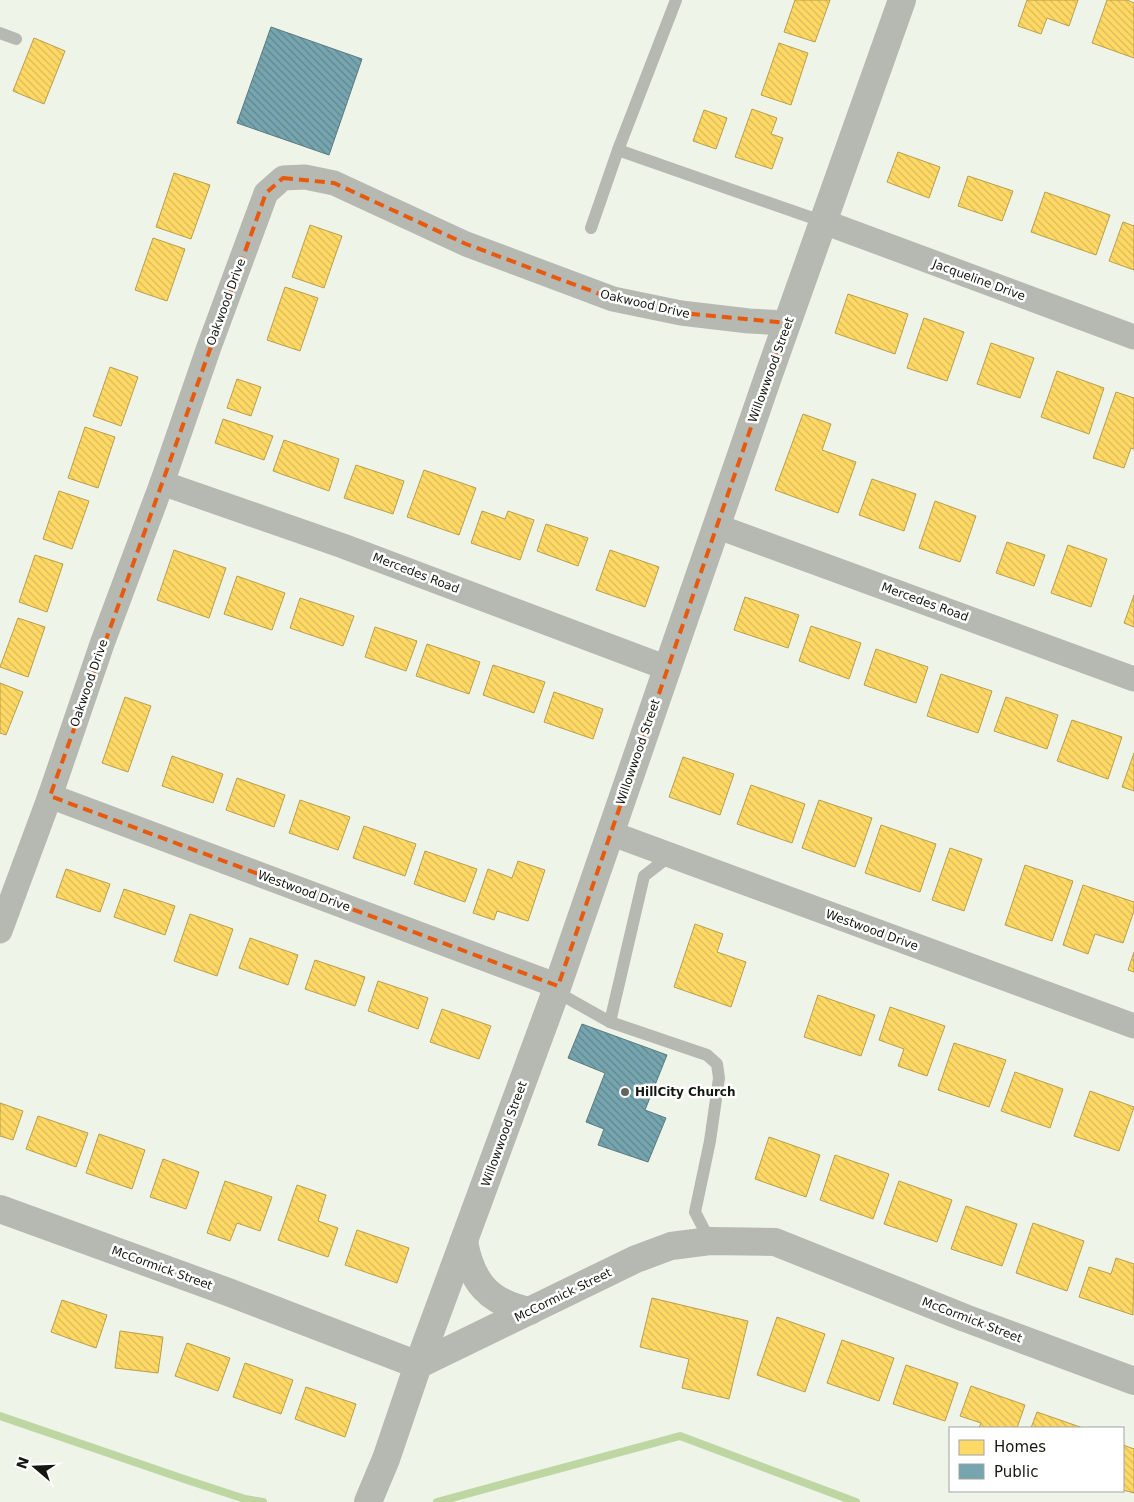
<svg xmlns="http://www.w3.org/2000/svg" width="1134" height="1502" viewBox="0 0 1134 1502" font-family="'DejaVu Sans',sans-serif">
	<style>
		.homes { fill: url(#homes-back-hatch); stroke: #b99f4c }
		.public { fill: url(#public-back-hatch); stroke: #597b80 }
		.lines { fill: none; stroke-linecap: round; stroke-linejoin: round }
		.stream { stroke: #bed7a2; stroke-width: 8 }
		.service { stroke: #b6b8b2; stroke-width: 12 }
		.minor { stroke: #b6b8b2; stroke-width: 25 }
		.tertiary { stroke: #b6b8b2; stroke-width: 28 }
		.marked { fill: none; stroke: #e8590c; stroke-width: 4; stroke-dasharray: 10 6; stroke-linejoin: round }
		.poi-dot { fill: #61655c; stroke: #fff; stroke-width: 2 }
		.labels { text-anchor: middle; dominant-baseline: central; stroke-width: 5; stroke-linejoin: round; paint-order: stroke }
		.street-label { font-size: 12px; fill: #151811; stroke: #fff }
		.poi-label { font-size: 12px; font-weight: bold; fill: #151811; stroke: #fff; text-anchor: start }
	</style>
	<defs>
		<pattern id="homes-back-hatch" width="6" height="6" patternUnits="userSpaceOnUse" patternTransform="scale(1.25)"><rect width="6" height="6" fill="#ffd966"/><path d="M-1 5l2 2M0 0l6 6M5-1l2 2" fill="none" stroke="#daba57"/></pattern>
		<pattern id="public-back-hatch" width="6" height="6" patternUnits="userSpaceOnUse" patternTransform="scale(1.25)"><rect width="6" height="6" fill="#76a5af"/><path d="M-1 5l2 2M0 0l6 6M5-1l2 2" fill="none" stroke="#60858d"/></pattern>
	</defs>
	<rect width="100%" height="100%" fill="#eef4e8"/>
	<g class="homes">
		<polygon points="795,0 830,0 815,42 784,32"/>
		<polygon points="1027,0 1078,0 1069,26 1047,18 1041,34 1018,26"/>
		<polygon points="1107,0 1127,0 1134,3 1134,58 1092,43"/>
		<polygon points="34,38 65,51 44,104 13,91"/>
		<polygon points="779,43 808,53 791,105 761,95"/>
		<polygon points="752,109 777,118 771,134 783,138 772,169 735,157"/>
		<polygon points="704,110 727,118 716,149 693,141"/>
		<polygon points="898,152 940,167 929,198 887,182"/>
		<polygon points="174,173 210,185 191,239 156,227"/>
		<polygon points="968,176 1013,191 1002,221 958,206"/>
		<polygon points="1045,192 1110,215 1096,255 1031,232"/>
		<polygon points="1123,222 1134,226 1134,270 1109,261"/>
		<polygon points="310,225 342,236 324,288 292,277"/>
		<polygon points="153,238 185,249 167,301 135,290"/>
		<polygon points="285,287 318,298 300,351 267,340"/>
		<polygon points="848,294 908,314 895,354 835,333"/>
		<polygon points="924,318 964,332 947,381 907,368"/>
		<polygon points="991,343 1034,358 1020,398 977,384"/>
		<polygon points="110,367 138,377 121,426 93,416"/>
		<polygon points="1057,371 1104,388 1089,434 1041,417"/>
		<polygon points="237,379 261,387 251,416 227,408"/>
		<polygon points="1116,392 1134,398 1134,449 1131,448 1124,468 1093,458"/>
		<polygon points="803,414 831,424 822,450 856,462 838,513 775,490"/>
		<polygon points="223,419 273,436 264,460 215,443"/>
		<polygon points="85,427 115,437 98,488 68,478"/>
		<polygon points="284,440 339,459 329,491 273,471"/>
		<polygon points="356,465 404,481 393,514 344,498"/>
		<polygon points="424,470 476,488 459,535 407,517"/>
		<polygon points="872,479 916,494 904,531 859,515"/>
		<polygon points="59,491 89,501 72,549 43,539"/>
		<polygon points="935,501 976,516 960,562 919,548"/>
		<polygon points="482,511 505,519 508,511 534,520 520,560 471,543"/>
		<polygon points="546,524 588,538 578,566 537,551"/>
		<polygon points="1007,542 1045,555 1034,586 996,573"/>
		<polygon points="1068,545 1107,559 1091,607 1051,593"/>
		<polygon points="174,550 226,568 209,618 157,600"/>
		<polygon points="610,550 659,567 645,607 596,590"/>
		<polygon points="35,555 63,564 47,612 19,602"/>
		<polygon points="237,576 285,593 272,630 224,614"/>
		<polygon points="1134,595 1134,627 1124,623"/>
		<polygon points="745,597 799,615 788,648 734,630"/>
		<polygon points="300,598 354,616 343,646 290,628"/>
		<polygon points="18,618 45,627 28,677 0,667"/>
		<polygon points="811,626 861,643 849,679 799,661"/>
		<polygon points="375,627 417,641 406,671 365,657"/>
		<polygon points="427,644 480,662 469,694 416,676"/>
		<polygon points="876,649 928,667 916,703 864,685"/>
		<polygon points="493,665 545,682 534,713 483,695"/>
		<polygon points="941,674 992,691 978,733 927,716"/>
		<polygon points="0,683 23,692 6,735 0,733"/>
		<polygon points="554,692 603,709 593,739 544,722"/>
		<polygon points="125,697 151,706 128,772 102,763"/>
		<polygon points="1006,697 1058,715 1047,749 994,731"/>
		<polygon points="1072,720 1122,737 1108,779 1057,761"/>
		<polygon points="1134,753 1134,791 1122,787"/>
		<polygon points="172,756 223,774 213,803 162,786"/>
		<polygon points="683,757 734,774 720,815 669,797"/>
		<polygon points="237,778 285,795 274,827 226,810"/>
		<polygon points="751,785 805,804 792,843 737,824"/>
		<polygon points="300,800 350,817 338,850 289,833"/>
		<polygon points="819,800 872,818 855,867 802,848"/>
		<polygon points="881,825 936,844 920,892 865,873"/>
		<polygon points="364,826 416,844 405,876 353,858"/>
		<polygon points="950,848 982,859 964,911 932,900"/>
		<polygon points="425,851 477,869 465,902 414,884"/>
		<polygon points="518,861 545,870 528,921 497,911 494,920 473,913 488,869 512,878"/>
		<polygon points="1025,865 1073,881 1052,941 1005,925"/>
		<polygon points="66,869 110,884 100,912 56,897"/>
		<polygon points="1083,885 1134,902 1134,911 1123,943 1095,934 1088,954 1063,945"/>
		<polygon points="124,889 175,906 165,935 114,917"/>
		<polygon points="190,914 233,929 217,976 174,961"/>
		<polygon points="695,924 723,934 717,952 746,962 731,1007 674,987"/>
		<polygon points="250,938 298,955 288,985 239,968"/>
		<polygon points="1134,952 1134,972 1128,970"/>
		<polygon points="315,960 365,977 355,1006 305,989"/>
		<polygon points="378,981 428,998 418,1029 368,1011"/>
		<polygon points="818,995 875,1015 861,1056 804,1037"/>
		<polygon points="890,1007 945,1026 927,1076 898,1066 904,1049 879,1040"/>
		<polygon points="442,1009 491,1026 479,1059 430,1042"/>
		<polygon points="954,1043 1006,1060 989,1107 938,1090"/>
		<polygon points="1015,1072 1063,1089 1050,1128 1001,1111"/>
		<polygon points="1090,1091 1134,1107 1119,1151 1074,1136"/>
		<polygon points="0,1103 23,1111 13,1140 0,1136"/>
		<polygon points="38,1116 88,1133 76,1167 26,1149"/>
		<polygon points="99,1134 145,1150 132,1189 86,1173"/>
		<polygon points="769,1137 820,1155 806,1197 755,1179"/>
		<polygon points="835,1155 889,1174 873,1219 820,1200"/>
		<polygon points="163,1159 199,1172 186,1209 150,1197"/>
		<polygon points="225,1181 272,1197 260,1231 237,1223 230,1241 207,1233"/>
		<polygon points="899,1181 952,1200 937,1242 884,1224"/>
		<polygon points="297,1185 326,1195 318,1221 338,1228 328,1257 278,1240"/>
		<polygon points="966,1206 1017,1224 1002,1266 951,1249"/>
		<polygon points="1033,1223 1084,1241 1067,1291 1016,1273"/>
		<polygon points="357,1230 409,1248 397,1283 345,1265"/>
		<polygon points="1116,1258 1134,1264 1133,1315 1079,1297 1089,1267 1111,1274"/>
		<polygon points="652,1298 748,1321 729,1399 682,1388 689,1359 640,1347"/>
		<polygon points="62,1300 107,1315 96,1348 51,1332"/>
		<polygon points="777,1317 825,1334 805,1392 757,1375"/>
		<polygon points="120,1331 163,1337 158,1373 115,1368"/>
		<polygon points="842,1340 894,1358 879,1401 827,1383"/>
		<polygon points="187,1343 230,1358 218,1391 175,1376"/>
		<polygon points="245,1363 293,1380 281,1414 233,1397"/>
		<polygon points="906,1365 958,1383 945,1421 893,1404"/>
		<polygon points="971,1386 1025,1405 1017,1428 979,1428 981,1423 960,1416"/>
		<polygon points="306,1387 356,1404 345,1437 295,1419"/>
		<polygon points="1037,1412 1083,1428 1031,1428"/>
		<polygon points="1123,1445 1134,1449 1134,1493 1123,1490"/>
	</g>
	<g class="public">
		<polygon points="271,27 362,59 329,155 237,123"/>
		<polygon points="582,1024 667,1055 645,1110 666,1118 648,1162 598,1145 604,1129 586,1122 605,1073 568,1058"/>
	</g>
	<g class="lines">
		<g class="stream">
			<polyline points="0,1416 184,1479 245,1499 263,1502"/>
			<polyline points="437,1502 680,1436 856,1502"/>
		</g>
		<g class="service">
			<polyline points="0,33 16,39"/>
			<polyline points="618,150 676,0"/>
			<polyline points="591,228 618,150 824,222"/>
			<polyline points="555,1001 562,995 610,1022 707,1055 717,1064 719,1078 710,1141 695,1212 710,1241"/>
			<polyline points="610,1022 644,876 671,855"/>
		</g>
		<g class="minor">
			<polyline points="824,222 1134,337"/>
			<polyline points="162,483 343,546 667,668"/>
			<polyline points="716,526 1134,679"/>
			<polyline points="50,796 558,986"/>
			<polyline points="610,833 1134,1026"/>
			<polyline points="0,931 50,796 102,644 162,483 209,347 266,193 283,178 305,177 334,183 466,244 613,299 681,313 749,321 787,323"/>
		</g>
		<g class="tertiary">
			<polyline points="0,1209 228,1292 418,1365 636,1259 671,1246 710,1241 775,1242 965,1318 1134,1381"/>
			<path d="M464,1241C471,1282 489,1303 530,1311"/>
			<polyline points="368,1502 386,1459 418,1365 552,1002 768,377 902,0"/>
		</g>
	</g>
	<path class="marked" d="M283,178L334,183L466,244L613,299L681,313L787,323L558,986L50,796L266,193Z"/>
	<circle class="poi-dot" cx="625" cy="1092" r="5"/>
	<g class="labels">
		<g class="street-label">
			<text transform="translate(979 280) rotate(20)">Jacqueline Drive</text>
			<text transform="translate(226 302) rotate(-70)">Oakwood Drive</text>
			<text transform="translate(645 304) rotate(13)">Oakwood Drive</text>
			<text transform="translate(771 370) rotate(-70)">Willowwood Street</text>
			<text transform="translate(416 573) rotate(21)">Mercedes Road</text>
			<text transform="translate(925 602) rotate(20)">Mercedes Road</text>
			<text transform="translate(89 683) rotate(-71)">Oakwood Drive</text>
			<text transform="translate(638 752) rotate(-71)">Willowwood Street</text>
			<text transform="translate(304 891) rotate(20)">Westwood Drive</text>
			<text transform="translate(872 930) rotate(20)">Westwood Drive</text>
			<text transform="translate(504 1134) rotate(-70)">Willowwood Street</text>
			<text transform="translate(162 1268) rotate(20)">McCormick Street</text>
			<text transform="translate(563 1295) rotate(-26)">McCormick Street</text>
			<text transform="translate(972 1320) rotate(21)">McCormick Street</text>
		</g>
		<g class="poi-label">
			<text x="635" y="1092">HillCity Church</text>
		</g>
	</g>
	<rect x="949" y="1427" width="175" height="65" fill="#ffffff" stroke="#a1a3a0"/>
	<rect x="959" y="1440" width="25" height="15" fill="#ffd966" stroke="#a1a3a0"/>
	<text x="994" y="1452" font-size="15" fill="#151811">Homes</text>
	<rect x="959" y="1464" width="25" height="15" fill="#76a5af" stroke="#a1a3a0"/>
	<text x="994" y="1477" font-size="15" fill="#151811">Public</text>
	<g transform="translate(35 1467) rotate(289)" stroke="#ffffff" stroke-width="4" paint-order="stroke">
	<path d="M0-4L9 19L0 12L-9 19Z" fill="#151811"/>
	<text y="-8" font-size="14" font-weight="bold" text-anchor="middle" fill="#151811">N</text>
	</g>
</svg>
